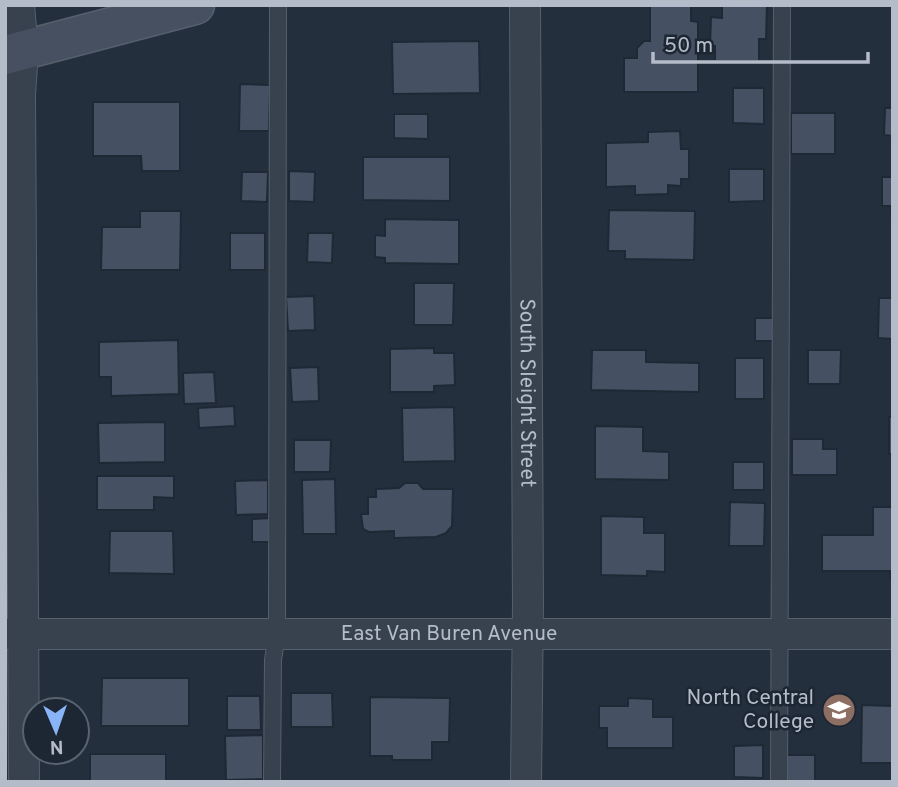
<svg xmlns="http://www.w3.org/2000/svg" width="898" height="787" viewBox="0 0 898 787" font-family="Overpass,sans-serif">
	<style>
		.building { fill: #455162; stroke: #1f2835; stroke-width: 2 }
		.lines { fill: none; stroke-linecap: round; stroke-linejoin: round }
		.lane-casing { stroke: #565f6c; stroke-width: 18 }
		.street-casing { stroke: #565f6c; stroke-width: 32 }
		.secondary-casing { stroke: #565f6c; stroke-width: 41 }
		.lane { stroke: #38414e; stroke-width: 16 }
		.street { stroke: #38414e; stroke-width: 30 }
		.secondary { stroke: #465061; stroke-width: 38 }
		.labels { text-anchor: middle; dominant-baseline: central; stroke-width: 5; stroke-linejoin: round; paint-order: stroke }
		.street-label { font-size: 21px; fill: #b4bcc9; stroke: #1d2633 }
		.poi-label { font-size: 21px; fill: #b4bcc9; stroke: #1d2633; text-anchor: end }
	</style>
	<rect width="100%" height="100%" fill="#242f3e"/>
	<g class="building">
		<polygon points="650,5 691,5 691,21 698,22 698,92 624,92 624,58 637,58 637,48 644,41 650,41"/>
		<polygon points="722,5 767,5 766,39 759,39 759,61 715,61 715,46 710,46 711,17 722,18"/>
		<polygon points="479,41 480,93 393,94 392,42"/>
		<polygon points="240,84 270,85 269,131 239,131"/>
		<polygon points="733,88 764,88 764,124 733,123"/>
		<polygon points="893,97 893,136 884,135 885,108 892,108"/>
		<polygon points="93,102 180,102 180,171 142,171 141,156 93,156"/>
		<rect x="791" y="113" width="44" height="41"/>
		<polygon points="394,114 428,114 428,139 394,138"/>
		<polygon points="680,131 681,149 689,149 689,179 681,179 681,186 668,185 668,194 635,195 635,186 606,187 606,143 648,142 648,132"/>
		<polygon points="363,157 450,157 450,201 363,200"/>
		<polygon points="729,169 764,169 764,201 729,202"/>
		<polygon points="289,171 315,172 314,202 289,201"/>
		<polygon points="242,172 268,172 267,202 241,201"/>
		<polygon points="882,177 893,177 893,239 891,206 882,206"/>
		<polygon points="609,210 695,211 694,260 625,259 625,251 608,251"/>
		<polygon points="140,211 181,211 180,270 101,270 102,227 140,227"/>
		<polygon points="385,219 459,220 459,264 385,263 385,258 375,257 375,235 385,236"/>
		<rect x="230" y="233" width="35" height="37"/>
		<polygon points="308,233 333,233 332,263 307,262"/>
		<polygon points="414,283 454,283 453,325 414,325"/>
		<polygon points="314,296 315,330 288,331 286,297"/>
		<polygon points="879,298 893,298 893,339 878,338"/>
		<rect x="755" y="318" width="18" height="23"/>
		<polygon points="178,340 179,394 111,396 111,377 99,377 99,342"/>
		<polygon points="434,348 434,353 454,353 455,385 434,386 434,392 390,392 390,349"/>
		<polygon points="592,350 646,350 646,362 699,363 699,392 591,390"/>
		<polygon points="808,350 841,350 840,384 808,384"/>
		<rect x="735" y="358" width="29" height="41"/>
		<polygon points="318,367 319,401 292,402 290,368"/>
		<polygon points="214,372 216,403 184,404 183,373"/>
		<polygon points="234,406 235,426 199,428 198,408"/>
		<polygon points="454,407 455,461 403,462 402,408"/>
		<rect x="889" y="417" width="4" height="37"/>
		<polygon points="165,422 165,462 99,463 98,423"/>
		<polygon points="595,426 643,427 643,451 669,452 669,480 595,479"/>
		<polygon points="792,439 823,439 823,449 837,449 837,475 792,475"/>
		<polygon points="294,440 331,440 330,472 294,472"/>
		<rect x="733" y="462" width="31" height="28"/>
		<polygon points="97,476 174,476 174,498 154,497 154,510 97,510"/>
		<polygon points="335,479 336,534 303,534 302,480"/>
		<polygon points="268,480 268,514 236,515 235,481"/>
		<polygon points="405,483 418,483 423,489 453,489 452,526 446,533 436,537 394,538 394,531 369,532 363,529 361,514 368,514 368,497 376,497 376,489 399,488"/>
		<polygon points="730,502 765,503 764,546 729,546"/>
		<polygon points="873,507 893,507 893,578 890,578 890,571 822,571 822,535 873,535"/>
		<polygon points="601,516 644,517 644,533 665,533 665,572 647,571 647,576 601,575"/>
		<polygon points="269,518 269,542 252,542 252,519"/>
		<polygon points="110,531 173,531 174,574 109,573"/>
		<polygon points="102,678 189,678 189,726 101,726"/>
		<polygon points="291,693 332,693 333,727 291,727"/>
		<polygon points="227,696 260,696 261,730 227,730"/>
		<polygon points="370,697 450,698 449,742 432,742 432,760 392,760 392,756 370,756"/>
		<polygon points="628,698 653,699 653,717 673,717 673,748 607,748 607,728 599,728 599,706 628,706"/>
		<polygon points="862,705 893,706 893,763 861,763"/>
		<polygon points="263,735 263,779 226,780 225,736"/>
		<polygon points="763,745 763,778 734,777 734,746"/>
		<rect x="90" y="754" width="76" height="28"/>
		<polygon points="786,755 815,755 815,782 785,782"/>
	</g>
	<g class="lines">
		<defs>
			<g id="lane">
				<polyline points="272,782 273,660 277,634 278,5"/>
				<polyline points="779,782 782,5"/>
			</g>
			<g id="street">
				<polyline points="19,5 23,51 20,95 24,782"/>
				<path id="s1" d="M525,5L528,605L526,782"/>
				<path id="s2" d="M5,634H893"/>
			</g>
			<polyline id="secondary" points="5,55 195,5"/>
		</defs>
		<use href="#lane" class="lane-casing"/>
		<use href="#street" class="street-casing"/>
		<use href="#secondary" class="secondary-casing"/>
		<use href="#lane" class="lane"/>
		<use href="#street" class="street"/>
		<use href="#secondary" class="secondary"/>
	</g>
	<defs>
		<symbol id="university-disc" viewBox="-11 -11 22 22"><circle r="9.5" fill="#8d6e63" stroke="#1d2633"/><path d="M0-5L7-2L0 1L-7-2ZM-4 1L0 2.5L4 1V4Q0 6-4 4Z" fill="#fff"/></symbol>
	</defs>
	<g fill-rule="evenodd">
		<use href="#university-disc" x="820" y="691" width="38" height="38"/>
	</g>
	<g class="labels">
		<g class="street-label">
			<text stroke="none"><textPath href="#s1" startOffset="388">South Sleight Street</textPath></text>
			<text stroke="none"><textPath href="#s2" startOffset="444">East Van Buren Avenue</textPath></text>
		</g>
		<g class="poi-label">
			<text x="814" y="698">North Central<tspan x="814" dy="24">College</tspan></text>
		</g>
	</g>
	<rect width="898" height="787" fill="none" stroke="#b4bcc9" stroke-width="14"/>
	<g transform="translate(56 731) rotate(178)"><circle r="33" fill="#1d2633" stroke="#59626f" stroke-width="2"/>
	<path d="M0-5L12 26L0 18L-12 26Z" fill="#8ab4f8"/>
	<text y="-10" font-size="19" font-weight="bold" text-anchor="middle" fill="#b4bcc9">N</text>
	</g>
	<path d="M653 52v10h215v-10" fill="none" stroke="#b4bcc9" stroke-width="3.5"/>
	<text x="664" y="52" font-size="21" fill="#b4bcc9" stroke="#1d2633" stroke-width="5" paint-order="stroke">50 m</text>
</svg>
